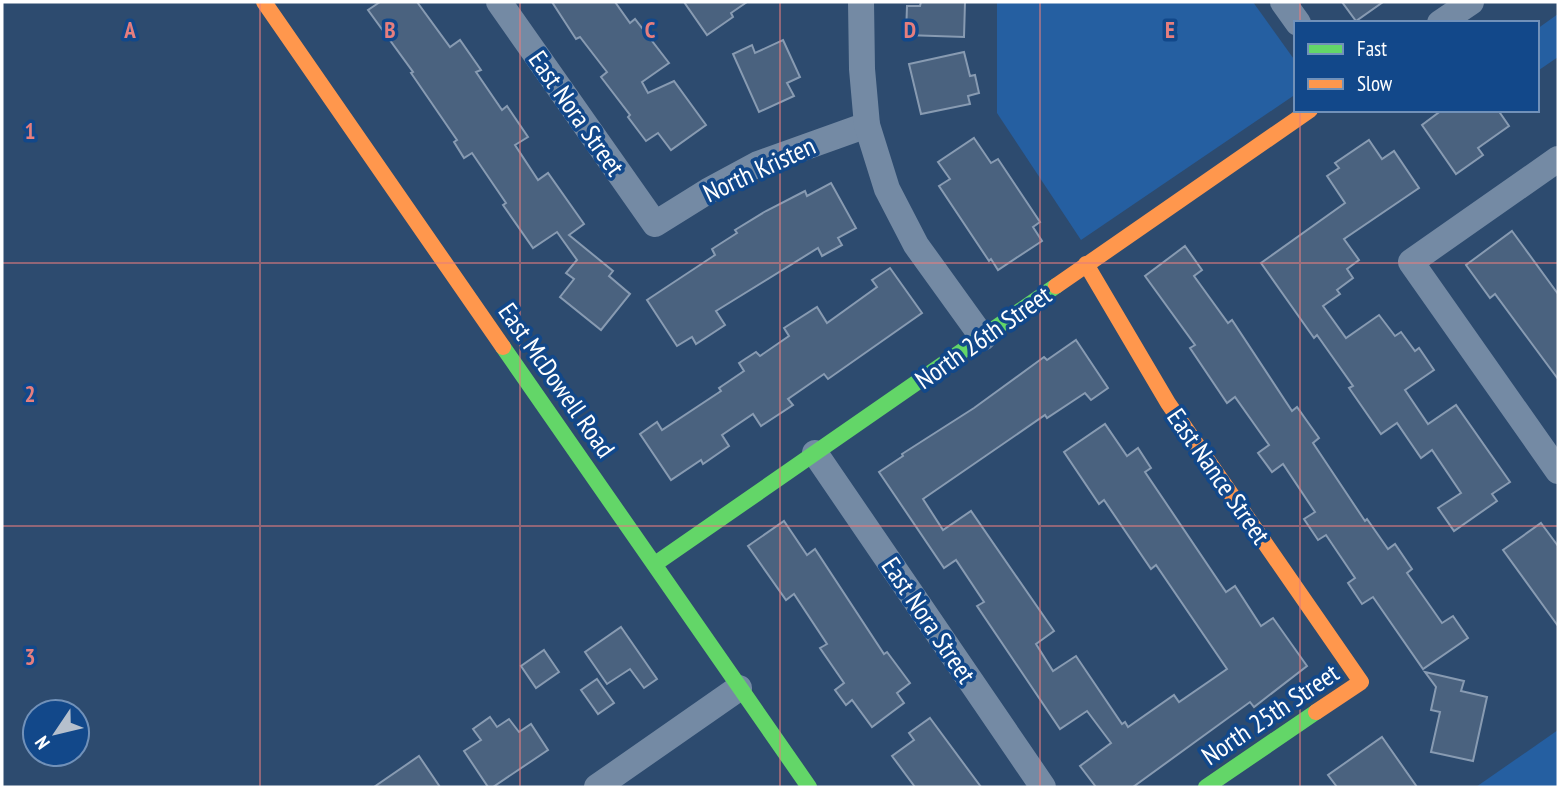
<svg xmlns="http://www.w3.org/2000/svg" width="1560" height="789" viewBox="0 0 1560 789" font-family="'PT Sans Narrow',sans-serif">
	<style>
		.green { fill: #255fa1 }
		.building { fill: #4a627f; stroke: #889bb2; stroke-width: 2 }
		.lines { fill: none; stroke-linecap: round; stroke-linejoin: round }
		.street { stroke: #748aa4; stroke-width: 26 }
		.fast { stroke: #63d668; stroke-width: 16 }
		.slow { stroke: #ff974d; stroke-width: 16 }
		.grid { fill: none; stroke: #e67e7e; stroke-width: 2; stroke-opacity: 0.55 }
		.labels { text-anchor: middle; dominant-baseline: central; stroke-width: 7; stroke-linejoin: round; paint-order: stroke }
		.street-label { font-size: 26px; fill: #fff; stroke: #12488a }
		.grid-label { font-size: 23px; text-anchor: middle; font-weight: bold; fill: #e67e7e; stroke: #12488a; stroke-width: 7; stroke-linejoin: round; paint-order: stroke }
	</style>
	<rect width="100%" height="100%" fill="#2d4b6f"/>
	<g class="green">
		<polygon points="997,2 1253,2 1296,62 1296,94 1081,240 997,113"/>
		<polygon points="1558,14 1558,57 1539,70 1537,68 1537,29"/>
		<polygon points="1558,730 1558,787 1476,787"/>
	</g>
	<g class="building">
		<polygon points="380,2 417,2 450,47 460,40 481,70 476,72 502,110 507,106 528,137 515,145 538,180 548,173 584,224 569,235 613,271 609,276 630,294 601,330 560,297 574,279 566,273 577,260 557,232 533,248 503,205 506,203 472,153 464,158 454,142 457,140 411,73 413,72 368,10"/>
		<polygon points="552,2 615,2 630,23 635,19 669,63 642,82 648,93 674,81 706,125 671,150 658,133 646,141 628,117 630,115 601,77 607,72 580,37 576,39"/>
		<polygon points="684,2 747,2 731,13 733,17 707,35"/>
		<polygon points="921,2 965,2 964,37 906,35 907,6 920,6"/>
		<polygon points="1342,2 1383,2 1356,21"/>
		<polygon points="783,40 800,77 787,83 794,96 759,112 733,54 752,45 755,53"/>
		<polygon points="964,52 970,76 975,75 979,93 968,96 970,104 921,114 909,64"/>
		<polygon points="1442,110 1498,110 1509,126 1478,148 1483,155 1456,174 1422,125"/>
		<polygon points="974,138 991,163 998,159 1040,222 1033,227 1042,241 998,270 991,259 989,261 939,186 950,179 938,162"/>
		<polygon points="1369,140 1382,159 1394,151 1419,188 1344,239 1359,260 1347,269 1353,278 1337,290 1340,294 1323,306 1346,338 1379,315 1395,336 1401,332 1415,351 1419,348 1434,370 1405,390 1428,424 1456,405 1510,482 1492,494 1497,501 1454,531 1438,508 1461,493 1432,450 1421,458 1397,423 1381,434 1349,388 1353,386 1317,335 1314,338 1261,263 1345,203 1327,176 1339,168 1335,163"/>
		<polygon points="831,183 856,228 838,238 842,245 822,256 818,248 716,311 725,325 696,344 692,337 677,346 647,300 715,255 712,249 737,233 735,230 766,211 805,191 807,196"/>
		<polygon points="1512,231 1558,294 1558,379 1495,294 1490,298 1466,265"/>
		<polygon points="1185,246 1202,270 1194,276 1228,323 1232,320 1292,411 1297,407 1319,438 1313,443 1365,521 1367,519 1388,549 1395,544 1412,569 1407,573 1442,623 1453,616 1468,638 1423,669 1373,597 1362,604 1348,583 1355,578 1326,535 1318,540 1304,519 1315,512 1283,464 1272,472 1258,453 1269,445 1235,397 1227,403 1190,348 1195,345 1145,276"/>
		<polygon points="890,268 922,313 828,379 824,374 788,399 793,405 761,426 753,414 722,435 729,446 703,464 701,460 671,480 640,434 657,422 662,430 721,391 719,388 744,371 739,363 756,352 760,356 789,336 784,328 817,307 827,323 877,287 872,280"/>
		<polygon points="1076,340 1108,388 1091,400 1085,393 1047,418 1045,415 923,499 943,530 971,511 1054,631 1036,644 1053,671 1076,656 1122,724 1125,722 1128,727 1174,695 1179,702 1227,669 1156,565 1151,569 1104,500 1099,504 1064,452 1105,424 1127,456 1138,448 1151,468 1145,472 1226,592 1235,586 1261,626 1273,618 1307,666 1254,707 1250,702 1133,787 1096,787 1080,766 1111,743 1087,711 1060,729 977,606 984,602 956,560 944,568 879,472 903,456 902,454 974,408 1044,357 1047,360"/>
		<polygon points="784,521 807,555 815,549 884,654 887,652 910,683 897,693 904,703 872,727 852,700 846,705 835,690 844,683 820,648 827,644 794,594 786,600 748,546"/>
		<polygon points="1541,523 1558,546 1558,626 1503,550"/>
		<polygon points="621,627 657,679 644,688 630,669 607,684 585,652"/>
		<polygon points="544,650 559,672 536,688 521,666"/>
		<polygon points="1425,672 1464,681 1461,691 1487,697 1473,761 1431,752 1440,712 1431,710 1436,687"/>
		<polygon points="597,679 614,703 598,714 581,690"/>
		<polygon points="490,717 497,727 509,719 519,732 531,724 548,750 493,787 488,787 464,751 481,740 473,729"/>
		<polygon points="930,718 981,787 915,787 892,756 914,740 909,733"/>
		<polygon points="1382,737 1417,787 1337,787 1328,775"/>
		<polygon points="419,756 440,787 374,787"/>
	</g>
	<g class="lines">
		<g class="street">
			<polyline points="499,2 655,224 708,191 758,164 867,125"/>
			<polyline points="861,2 862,69 867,125 887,189 916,245 983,338"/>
			<polyline points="1283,2 1298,23"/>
			<polyline points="1440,23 1471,2"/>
			<polyline points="1558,159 1411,262 1558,471"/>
			<polyline points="815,453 1043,787"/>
			<polyline points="597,787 739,688"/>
		</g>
		<g class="fast">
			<polyline points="503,347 809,787"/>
			<polyline points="655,564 1056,286"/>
			<polyline points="1206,787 1316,712"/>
		</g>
		<g class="slow">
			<polyline points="264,2 503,347"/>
			<polyline points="1086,264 1168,403 1361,682 1316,712"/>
			<polyline points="1056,286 1310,110"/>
		</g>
	</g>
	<path class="grid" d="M260,2V787M520,2V787M780,2V787M1040,2V787M1300,2V23M1300,110V787M2,263H1558M2,526H1558"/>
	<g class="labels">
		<g class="street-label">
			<text transform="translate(577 113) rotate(55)">East Nora Street</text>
			<text transform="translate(759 169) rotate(-25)">North Kristen</text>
			<text transform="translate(983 337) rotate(-35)">North 26th Street</text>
			<text transform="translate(557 380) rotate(55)">East McDowell Road</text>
			<text transform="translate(1219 476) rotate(55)">East Nance Street</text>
			<text transform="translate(929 620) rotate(56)">East Nora Street</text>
			<text transform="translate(1270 714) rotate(-34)">North 25th Street</text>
		</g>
	</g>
	<g class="grid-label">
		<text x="130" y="38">A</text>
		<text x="390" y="38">B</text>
		<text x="650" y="38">C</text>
		<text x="910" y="38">D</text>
		<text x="1170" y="38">E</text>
		<text x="30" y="139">1</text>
		<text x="30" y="402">2</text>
		<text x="30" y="665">3</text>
	</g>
	<rect width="1560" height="789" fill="none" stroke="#ffffff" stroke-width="7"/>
	<rect x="1294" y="21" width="245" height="91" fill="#12488a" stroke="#7191b9" stroke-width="2"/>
	<rect x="1308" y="44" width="35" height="10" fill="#63d668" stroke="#7191b9" stroke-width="2"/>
	<text x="1357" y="56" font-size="21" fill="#ffffff">Fast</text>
	<rect x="1308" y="79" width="35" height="10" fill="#ff974d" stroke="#7191b9" stroke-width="2"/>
	<text x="1357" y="91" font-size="21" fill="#ffffff">Slow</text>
	<g transform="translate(56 733) rotate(235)"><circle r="33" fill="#12488a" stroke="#7191b9" stroke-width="2"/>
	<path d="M0-5L12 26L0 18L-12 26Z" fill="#b6c0cd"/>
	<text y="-10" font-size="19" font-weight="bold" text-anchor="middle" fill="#ffffff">N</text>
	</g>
</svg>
